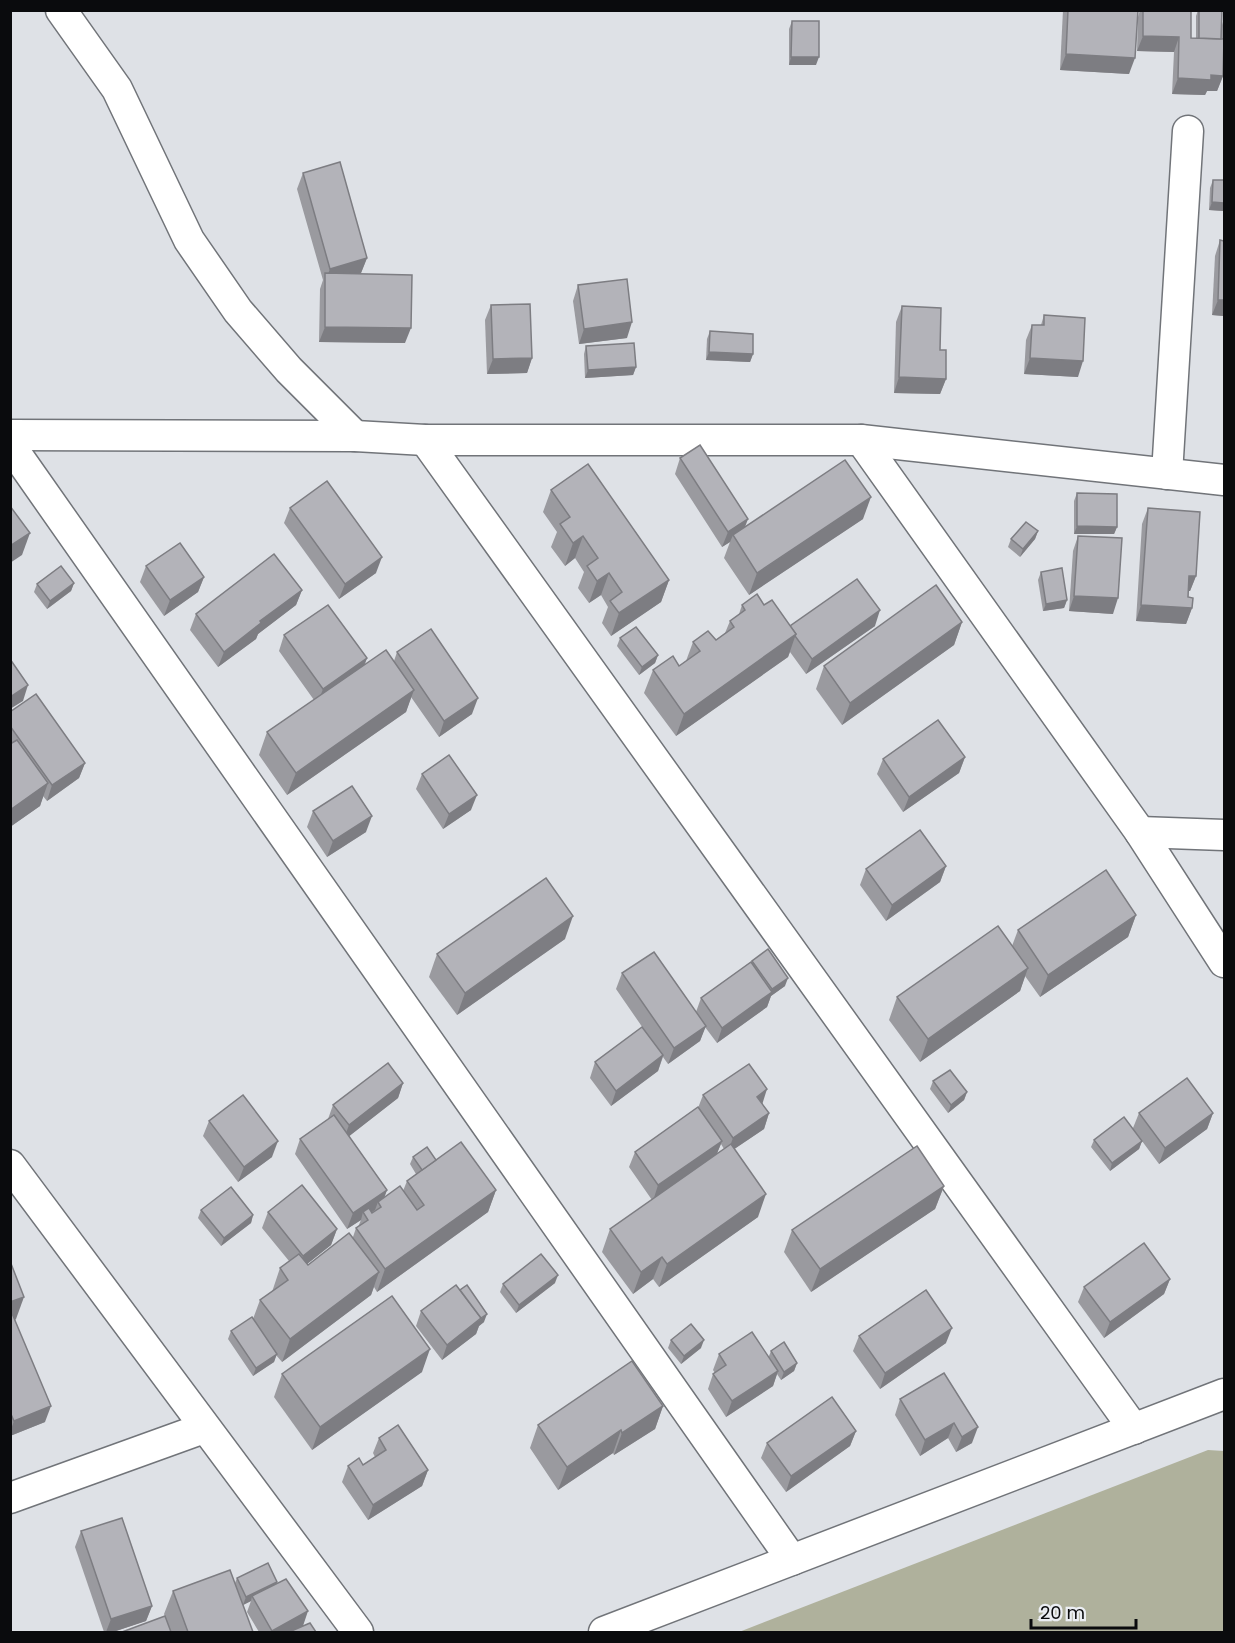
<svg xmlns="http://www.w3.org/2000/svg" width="1235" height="1643" viewBox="0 0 1235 1643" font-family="Poppins,sans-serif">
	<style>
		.green { fill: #afb19c }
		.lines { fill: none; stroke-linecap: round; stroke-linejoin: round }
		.minor-casing { stroke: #717479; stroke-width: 33 }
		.minor { stroke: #fff; stroke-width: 30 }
		.wall { fill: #9a9a9f; fill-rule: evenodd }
		.shaded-wall { fill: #7d7d82 }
		.building { fill: #b3b3b9; stroke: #7d7d82; stroke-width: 1.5 }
	</style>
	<rect width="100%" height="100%" fill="#dee1e6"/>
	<polygon class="green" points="1208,1450 1224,1451 1224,1632 739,1632"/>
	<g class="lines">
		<defs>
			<g id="minor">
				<polyline points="61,10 117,89 189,240 238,311 289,370 355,436"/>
				<polyline points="10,435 355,436 425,440 861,440 1224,480"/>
				<polyline points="425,440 1134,1429"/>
				<polyline points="861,440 1140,832 1224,962"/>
				<polyline points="10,445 792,1560"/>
				<polyline points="1167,474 1188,131"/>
				<polyline points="1140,832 1224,835"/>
				<polyline points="10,1165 358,1632"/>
				<polyline points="10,1498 204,1428"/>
				<polyline points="604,1632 1224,1394"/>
			</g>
		</defs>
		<use href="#minor" class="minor-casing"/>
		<use href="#minor" class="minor"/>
	</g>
	<g class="wall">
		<polygon points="1063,10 1138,10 1129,74 1060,70"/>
		<polygon points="1140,10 1191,10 1191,38 1196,38 1196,16 1198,10 1222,10 1222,25 1224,18 1224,70 1223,70 1223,76 1217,91 1207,91 1205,95 1172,94 1174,52 1137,51 1138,17"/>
		<polygon points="792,21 816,65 789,65 789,29"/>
		<polygon points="303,173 367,258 361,273 360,274 405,343 319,342 320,289 323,280 297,189"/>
		<polygon points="1213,180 1224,180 1224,211 1209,210 1210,188"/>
		<polygon points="1220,240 1224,241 1224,316 1212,315 1215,256"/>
		<polygon points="578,285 627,338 579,344 573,301"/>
		<polygon points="491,305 532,358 527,373 487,374 485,320"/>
		<polygon points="902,306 946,379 940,394 894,393 896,322"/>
		<polygon points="1044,315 1078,377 1024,374 1026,340 1032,325 1041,325"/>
		<polygon points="710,331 753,354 750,362 706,360 707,339"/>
		<polygon points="586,346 636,367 633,375 585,378 584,354"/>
		<polygon points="680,458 745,527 863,519 749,595 724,558 730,542 722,547 675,474"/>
		<polygon points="551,490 669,580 661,602 611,636 602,623 608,607 601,595 589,603 578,588 584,572 575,558 565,566 551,547 557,532 543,512"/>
		<polygon points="1077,493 1117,527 1114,534 1074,534 1074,501"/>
		<polygon points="290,508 376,573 339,599 284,523"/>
		<polygon points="1148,508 1196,576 1190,591 1188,591 1188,597 1192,608 1186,624 1136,621 1142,524"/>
		<polygon points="1038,531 1035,539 1020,557 1008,547 1011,539"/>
		<polygon points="1078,536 1113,614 1069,611 1073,551"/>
		<polygon points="146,566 204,577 198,592 164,616 140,582"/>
		<polygon points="1041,572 1067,600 1064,608 1043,611 1038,580"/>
		<polygon points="74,583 71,591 47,609 34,592 37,584"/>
		<polygon points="302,590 296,605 258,634 256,639 218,667 190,630 196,614"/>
		<polygon points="742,605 790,626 875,626 806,674 790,652 788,657 676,736 644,693 653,670 679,666 686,661 693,642 716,640 725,633 730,621 739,614"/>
		<polygon points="962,622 954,645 842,725 816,689 824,666"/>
		<polygon points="284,635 367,658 365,664 394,661 397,652 472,714 439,737 411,697 406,712 287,795 259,755 267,732 314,700 279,651"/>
		<polygon points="620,638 658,655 655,663 639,675 617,646"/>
		<polygon points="10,712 85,763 79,778 47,801 43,796 40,806 10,827"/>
		<polygon points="965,757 959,773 903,812 877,774 883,759"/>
		<polygon points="422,774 471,810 443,829 416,789"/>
		<polygon points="313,811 366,832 327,857 307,827"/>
		<polygon points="946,866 940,882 886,921 860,885 866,869"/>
		<polygon points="1136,915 1128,937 1040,997 1025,976 1020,991 920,1062 889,1020 897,997 1012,946 1018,930"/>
		<polygon points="565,939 457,1015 429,977 437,954"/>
		<polygon points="752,961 785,986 771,996 767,1007 717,1043 705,1027 700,1041 668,1064 663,1057 658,1071 611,1106 590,1078 595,1062 645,1031 616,989 622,973 696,1012 701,998"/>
		<polygon points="933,1081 967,1092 964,1100 948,1113 930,1089"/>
		<polygon points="403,1083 398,1098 349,1136 387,1190 384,1198 403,1191 407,1181 416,1174 410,1164 413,1157 436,1160 496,1190 488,1212 377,1292 374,1287 371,1295 282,1362 276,1355 274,1362 253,1376 228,1339 231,1331 253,1319 260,1300 272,1292 280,1268 289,1261 262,1228 268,1212 337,1229 331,1245 307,1264 308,1265 353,1237 356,1228 358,1227 361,1220 347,1229 295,1154 300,1139 328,1119 333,1105"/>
		<path d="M703,1095L762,1104L769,1113L764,1129L734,1149L758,1217L659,1287L653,1279L633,1294L602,1252L610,1229L652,1200L629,1167L635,1152L698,1108ZM721,1144L724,1149L717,1153Z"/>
		<polygon points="1139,1113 1213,1113 1207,1129 1159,1164 1142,1141 1139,1149 1110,1171 1091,1147 1094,1140 1133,1128"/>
		<polygon points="209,1121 272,1157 238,1182 203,1136"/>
		<polygon points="944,1186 935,1209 811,1292 784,1252 792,1230"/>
		<polygon points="201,1210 253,1215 251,1223 221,1246 198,1218"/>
		<polygon points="10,1261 16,1319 15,1320 45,1422 10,1436"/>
		<polygon points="1170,1279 1164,1294 1104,1338 1078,1302 1084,1287"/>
		<polygon points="555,1283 516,1313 500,1292 503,1284"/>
		<polygon points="421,1311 484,1322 479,1326 476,1334 442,1360 416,1326"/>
		<polygon points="859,1336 946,1343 880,1389 853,1351"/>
		<polygon points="671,1340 701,1348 681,1364 668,1348"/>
		<polygon points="771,1351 797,1363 794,1371 781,1380 777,1374 773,1386 726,1417 708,1389 713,1374 715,1373 713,1370 719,1354 769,1356"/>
		<polygon points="422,1372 312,1450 274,1397 282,1374"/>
		<polygon points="944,1373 972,1443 956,1452 948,1438 920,1456 895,1415 900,1399"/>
		<polygon points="663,1406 655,1429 614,1455 613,1453 558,1490 530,1448 538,1425"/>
		<polygon points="856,1431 850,1446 786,1492 761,1458 767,1443"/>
		<polygon points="379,1438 428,1470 422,1486 368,1520 342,1482 348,1466 363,1465 375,1457 373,1453"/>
		<polygon points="81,1531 152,1606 146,1621 113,1632 104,1632 75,1547"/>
		<polygon points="237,1578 276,1584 303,1626 316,1632 259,1632 247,1612 251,1601 243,1605 253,1632 171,1632 164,1614 173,1591 235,1583"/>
	</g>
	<g class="shaded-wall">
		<polygon points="1143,36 1179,37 1174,52 1137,51"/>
		<polygon points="1066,54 1135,58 1129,74 1060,70"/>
		<polygon points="791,57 819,57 816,65 789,65"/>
		<polygon points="1211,75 1223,76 1217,91 1207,91 1205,95 1172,94 1178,78"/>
		<polygon points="1212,202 1224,203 1224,211 1209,210"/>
		<polygon points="367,258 361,273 325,284 325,281 330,269"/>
		<polygon points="1218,300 1224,300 1224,316 1212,315"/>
		<polygon points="632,322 627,338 579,344 584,329"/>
		<polygon points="325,327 411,328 405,343 319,342"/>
		<polygon points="709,352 753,354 750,362 706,360"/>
		<polygon points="532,358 527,373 487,374 493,359"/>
		<polygon points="1030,358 1083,361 1078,377 1024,374"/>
		<polygon points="636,367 633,375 585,378 588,370"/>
		<polygon points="899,377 946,379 940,394 894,393"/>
		<polygon points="871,497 863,519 749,595 757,573"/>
		<polygon points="748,519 742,535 733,535 730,542 722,547 728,532"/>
		<polygon points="1077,526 1117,527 1114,534 1074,534"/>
		<polygon points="1038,531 1035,539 1020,557 1023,549"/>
		<polygon points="30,533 22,555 10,563 10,546"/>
		<polygon points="583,536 575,558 565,566 573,543"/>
		<polygon points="382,557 376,573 339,599 345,584"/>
		<polygon points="609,573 601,595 589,603 597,581"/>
		<polygon points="1189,576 1196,576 1190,591 1183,591"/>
		<polygon points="204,577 198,592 164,616 170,600"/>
		<polygon points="669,580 661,602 611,636 619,613"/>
		<polygon points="74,583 71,591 47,609 50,601"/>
		<polygon points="302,590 296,605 258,634 256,639 218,667 224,652 260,621"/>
		<polygon points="1074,596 1118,598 1113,614 1069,611"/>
		<polygon points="1067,600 1064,608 1043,611 1046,604"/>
		<polygon points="1141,605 1192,608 1186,624 1136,621"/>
		<polygon points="880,610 875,626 806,674 812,659"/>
		<polygon points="962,622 954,645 842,725 850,703"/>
		<polygon points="796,634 788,657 676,736 684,714"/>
		<polygon points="658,655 655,663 639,675 642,667"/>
		<polygon points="367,658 361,673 317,705 323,689"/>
		<polygon points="28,685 23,701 10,709 10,697"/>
		<polygon points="414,690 406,712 287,795 296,773"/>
		<polygon points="478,698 472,714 439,737 444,721"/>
		<polygon points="965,757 959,773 903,812 909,797"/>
		<polygon points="85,763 79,778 47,801 52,785"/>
		<polygon points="48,783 40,806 10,827 10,810"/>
		<polygon points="477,795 471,810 443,829 449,814"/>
		<polygon points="372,816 366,832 327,857 333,841"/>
		<polygon points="946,866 940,882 886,921 892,905"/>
		<polygon points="1136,915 1128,937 1040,997 1048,975"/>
		<polygon points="573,916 565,939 457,1015 465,993"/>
		<polygon points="1028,968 1020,991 920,1062 928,1039"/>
		<polygon points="788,978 785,986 771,996 767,1007 717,1043 722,1028 772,989"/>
		<polygon points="706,1026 700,1041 668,1064 674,1048"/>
		<polygon points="663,1055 658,1071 611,1106 616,1091"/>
		<polygon points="403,1083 398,1098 343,1141 349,1125"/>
		<polygon points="767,1089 762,1105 757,1097"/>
		<polygon points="967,1092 964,1100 948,1113 951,1105"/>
		<polygon points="769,1113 764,1129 727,1154 733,1138"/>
		<polygon points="1213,1113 1207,1129 1159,1164 1165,1148"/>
		<polygon points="278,1141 272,1157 238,1182 244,1167"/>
		<polygon points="722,1141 716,1156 653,1201 658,1185"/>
		<polygon points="1142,1141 1139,1149 1110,1171 1112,1163"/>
		<polygon points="944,1186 935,1209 811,1292 820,1269"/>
		<polygon points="387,1190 381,1206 378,1202 375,1210 366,1216 363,1212 361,1220 347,1229 353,1213"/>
		<polygon points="496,1190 488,1212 377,1292 385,1269"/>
		<polygon points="766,1194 758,1217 659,1287 667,1264"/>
		<polygon points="253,1215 251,1223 221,1246 224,1238"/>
		<polygon points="337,1229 331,1245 297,1272 303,1256"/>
		<polygon points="662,1257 653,1279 633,1294 641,1272"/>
		<polygon points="379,1272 371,1295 282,1362 290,1339"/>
		<polygon points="558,1275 555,1283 516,1313 519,1305"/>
		<polygon points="1170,1279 1164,1294 1104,1338 1110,1322"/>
		<polygon points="24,1297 16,1319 10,1321 10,1302"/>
		<polygon points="487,1314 484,1322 479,1326 476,1334 442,1360 447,1345"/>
		<polygon points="952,1328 946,1343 880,1389 885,1373"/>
		<polygon points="704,1340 701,1348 681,1364 684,1356"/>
		<polygon points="430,1349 422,1372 312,1450 320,1427"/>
		<polygon points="277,1354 274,1362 253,1376 256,1368"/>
		<polygon points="797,1363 794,1371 781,1380 784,1372"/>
		<polygon points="778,1371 773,1386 726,1417 732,1401"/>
		<polygon points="51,1406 45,1422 10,1436 10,1432 14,1421"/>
		<polygon points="663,1406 655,1429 614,1455 622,1433"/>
		<polygon points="954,1423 948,1438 920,1456 925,1440"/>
		<polygon points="978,1427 972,1443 956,1452 962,1437"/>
		<polygon points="621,1430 613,1453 558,1490 567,1467"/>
		<polygon points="856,1431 850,1446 786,1492 791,1476"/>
		<polygon points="428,1470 422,1486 368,1520 373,1505"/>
		<polygon points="277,1582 274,1590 252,1596 251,1601 243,1605 246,1597"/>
		<polygon points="152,1606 146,1621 113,1632 106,1632 111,1619"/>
		<polygon points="308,1611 303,1626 291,1632 272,1632 272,1631"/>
	</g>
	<g class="building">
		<polygon points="1068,10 1138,10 1135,58 1066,54"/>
		<polygon points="1143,10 1191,10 1191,38 1224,39 1223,76 1211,75 1211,80 1178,78 1179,37 1143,36"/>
		<polygon points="1199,10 1222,10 1221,39 1199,38"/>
		<polygon points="792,21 819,21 819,57 791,57"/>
		<polygon points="340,162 367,258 330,269 303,173"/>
		<polygon points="1213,180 1224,180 1224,203 1212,202"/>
		<polygon points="1220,240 1224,241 1224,300 1218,300"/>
		<polygon points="325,273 412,275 411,328 325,327"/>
		<polygon points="627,279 632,322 584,329 578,285"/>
		<polygon points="530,304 532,358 493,359 491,305"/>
		<polygon points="902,306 941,308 940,350 946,350 946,379 899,377"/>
		<polygon points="1044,315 1085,318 1083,361 1030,358 1032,325 1044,325"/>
		<polygon points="710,331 753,334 753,354 709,352"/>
		<polygon points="634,343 636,367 588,370 586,346"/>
		<polygon points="700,445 748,519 728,532 680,458"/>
		<polygon points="845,460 871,497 757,573 733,535"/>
		<polygon points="588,464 669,580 619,613 610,601 622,592 609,573 597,581 587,566 598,558 583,536 573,543 560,524 570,517 551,490"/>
		<polygon points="327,481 382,557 345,584 290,508"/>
		<polygon points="1077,493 1117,494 1117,527 1077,526"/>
		<polygon points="10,506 30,533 10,546"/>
		<polygon points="1148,508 1200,512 1196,576 1189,576 1188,597 1193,598 1192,608 1141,605"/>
		<polygon points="1026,522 1038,531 1023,549 1011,539"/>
		<polygon points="1078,536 1122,538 1118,598 1074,596"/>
		<polygon points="180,543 204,577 170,600 146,566"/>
		<polygon points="274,554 302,590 260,621 261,623 224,652 196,614"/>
		<polygon points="61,566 74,583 50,601 37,584"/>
		<polygon points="1062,568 1067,600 1046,604 1041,572"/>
		<polygon points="857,579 880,610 812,659 795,636 796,634 790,626"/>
		<polygon points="936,585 962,622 850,703 824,666"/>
		<polygon points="757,594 764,605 772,600 796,634 684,714 653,670 673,656 679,666 700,651 693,642 708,631 716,640 734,627 730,621 745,610 742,605"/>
		<polygon points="328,605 367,658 323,689 284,635"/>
		<polygon points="636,627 658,655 642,667 620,638"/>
		<polygon points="431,629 478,698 444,721 397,652"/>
		<polygon points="386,650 414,690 296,773 267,732"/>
		<polygon points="10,659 28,685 10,697"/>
		<polygon points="36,694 85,763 52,785 10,726 10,712"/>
		<polygon points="938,720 965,757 909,797 883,759"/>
		<polygon points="17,740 48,783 10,810 10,744"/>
		<polygon points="449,755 477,795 449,814 422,774"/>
		<polygon points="352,786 372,816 333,841 313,811"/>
		<polygon points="920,830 946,866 892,905 866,869"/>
		<polygon points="1106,870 1136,915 1048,975 1018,930"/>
		<polygon points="546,878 573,916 465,993 437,954"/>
		<polygon points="998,926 1028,968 928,1039 897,997"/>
		<polygon points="768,949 788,978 772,989 752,961"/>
		<polygon points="654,952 706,1026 674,1048 622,973"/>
		<polygon points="751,962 772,992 722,1028 701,998"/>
		<polygon points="642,1027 663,1055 616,1091 595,1062"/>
		<polygon points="388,1063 403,1083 349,1125 333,1105"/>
		<polygon points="749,1064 767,1089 757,1097 769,1113 733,1138 703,1095"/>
		<polygon points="950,1070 967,1092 951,1105 933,1081"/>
		<polygon points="1187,1078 1213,1113 1165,1148 1139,1113"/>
		<polygon points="243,1095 278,1141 244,1167 209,1121"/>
		<polygon points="698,1107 722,1141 658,1185 635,1152"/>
		<polygon points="334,1115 387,1190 353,1213 300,1139"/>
		<polygon points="1124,1117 1142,1141 1112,1163 1094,1140"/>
		<polygon points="461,1142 496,1190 385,1269 356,1228 368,1220 363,1212 369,1208 372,1213 381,1207 378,1202 400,1186 417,1210 424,1205 407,1181"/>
		<polygon points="731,1144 766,1194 667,1264 662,1257 641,1272 610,1229"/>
		<polygon points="917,1146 944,1186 820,1269 792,1230"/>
		<polygon points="427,1147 436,1160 422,1170 413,1157"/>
		<polygon points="302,1185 337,1229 303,1256 268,1212"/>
		<polygon points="231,1187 253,1215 224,1238 201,1210"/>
		<polygon points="349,1233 379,1272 290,1339 260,1300 288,1280 280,1268 299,1254 308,1265"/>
		<polygon points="1144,1243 1170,1279 1110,1322 1084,1287"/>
		<polygon points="541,1254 558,1275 519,1305 503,1284"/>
		<polygon points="10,1261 24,1297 10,1302"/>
		<polygon points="456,1285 481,1318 447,1345 421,1311"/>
		<polygon points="467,1285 487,1314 481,1318 460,1290"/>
		<polygon points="926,1290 952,1328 885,1373 859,1336"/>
		<polygon points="392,1296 430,1349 320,1427 282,1374"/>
		<polygon points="10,1311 11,1311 51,1406 14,1421 10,1412"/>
		<polygon points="252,1317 277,1354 256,1368 231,1331"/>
		<polygon points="691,1324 704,1340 684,1356 671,1340"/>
		<polygon points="752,1332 778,1371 732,1401 713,1374 726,1365 719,1354"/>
		<polygon points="784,1342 797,1363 784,1372 771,1351"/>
		<polygon points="632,1361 663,1406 622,1433 621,1430 567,1467 538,1425"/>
		<polygon points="944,1373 978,1427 962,1437 954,1423 925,1440 900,1399"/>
		<polygon points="832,1397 856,1431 791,1476 767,1443"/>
		<polygon points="398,1425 428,1470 373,1505 348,1466 359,1458 363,1465 386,1450 379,1438"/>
		<polygon points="122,1518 152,1606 111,1619 81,1531"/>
		<polygon points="268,1563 277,1582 246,1597 237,1578"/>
		<polygon points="230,1570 253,1632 188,1632 173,1591"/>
		<polygon points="286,1579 308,1611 272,1631 252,1596"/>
		<polygon points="165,1616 171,1632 122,1632"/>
		<polygon points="310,1623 316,1632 289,1632"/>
	</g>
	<rect width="1235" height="1643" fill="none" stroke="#0a0b0d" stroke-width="24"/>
	<path d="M1031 1619v9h105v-9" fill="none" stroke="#0a0b0d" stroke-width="3"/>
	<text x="1040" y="1619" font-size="18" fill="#0a0b0d" stroke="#ebeef3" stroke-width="4.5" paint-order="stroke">20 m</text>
</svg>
